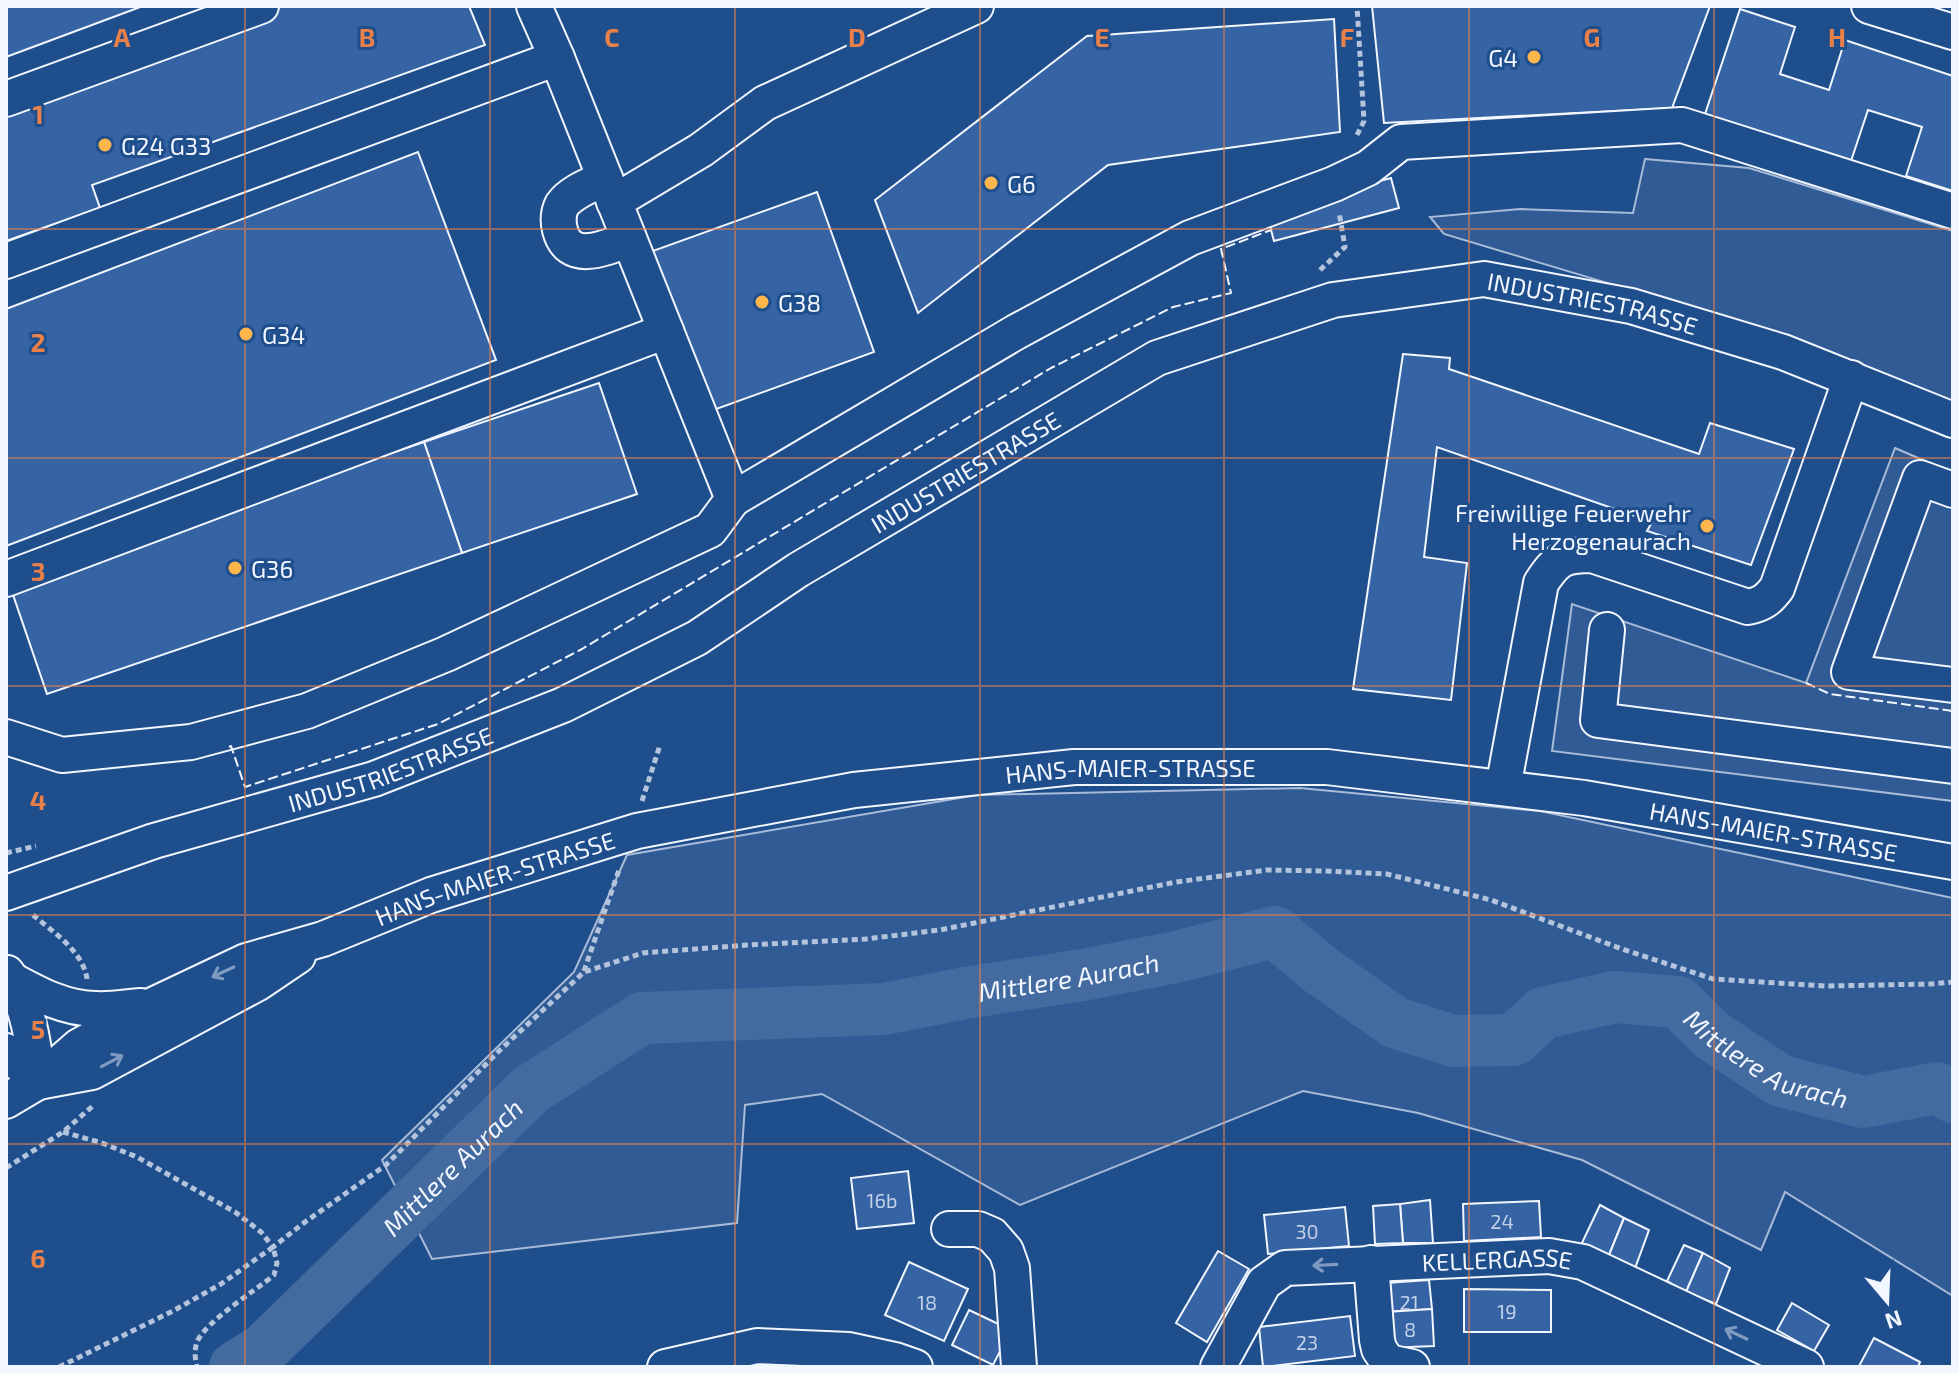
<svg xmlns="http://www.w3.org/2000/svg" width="1959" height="1373" viewBox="0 0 1959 1373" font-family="'Exo 2',sans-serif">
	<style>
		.built { fill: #305b95; stroke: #a8bbd7; stroke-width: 2 }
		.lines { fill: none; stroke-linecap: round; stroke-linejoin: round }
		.river { stroke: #446ba0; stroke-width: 52 }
		.building { fill: #3563a3; stroke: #f2f6ff; stroke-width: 2 }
		.minor-casing { stroke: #f2f6ff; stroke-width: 38 }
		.path { stroke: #b3c4dc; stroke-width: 5; stroke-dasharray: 6 4; stroke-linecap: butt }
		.minor { stroke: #1f4e8c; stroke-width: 34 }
		.fence { stroke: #f2f6ff; stroke-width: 2; stroke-dasharray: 10 4; stroke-linecap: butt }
		.oneway { stroke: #7e9ac0 }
		.grid { fill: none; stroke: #ea8049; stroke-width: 2; stroke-opacity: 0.55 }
		.poi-dot { fill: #ffb74d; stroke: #1f4e8c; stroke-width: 3 }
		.labels { text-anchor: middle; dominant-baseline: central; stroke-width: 6; stroke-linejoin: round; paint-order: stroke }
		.number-label { font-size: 20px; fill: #c3d1e8 }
		.poi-label { font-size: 24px; fill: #f2f6ff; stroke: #1f4e8c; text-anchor: start }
		.street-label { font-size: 24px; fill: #f2f6ff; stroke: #1f4e8c }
		.water-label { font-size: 26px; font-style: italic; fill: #f2f6ff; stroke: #1f4e8c }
		.grid-label { font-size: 26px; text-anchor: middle; font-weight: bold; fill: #ea8049; stroke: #1f4e8c; stroke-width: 6; stroke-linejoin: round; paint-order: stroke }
	</style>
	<rect width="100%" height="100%" fill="#1f4e8c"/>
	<g class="built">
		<polygon points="1645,159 1749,168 1953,231 1953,403 1781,335 1444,234 1430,217 1520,209 1633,213"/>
		<polygon points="1895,448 1953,473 1953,801 1552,751 1572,604 1806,683"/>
		<polygon points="1300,788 1540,811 1953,898 1953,1296 1785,1192 1761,1250 1582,1160 1418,1113 1303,1091 1020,1205 822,1094 745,1105 737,1223 432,1259 382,1160 574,972 627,855 977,795"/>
	</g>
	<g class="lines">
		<path class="river" id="s1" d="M235,1367L264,1349L530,1090L642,1018L884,1009L965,993L1083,975L1176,957L1275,932L1319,969L1396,1023L1454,1041L1514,1040L1543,1013L1615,997L1678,1002L1713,1036L1781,1081L1863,1102L1937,1088L1953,1097"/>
	</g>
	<g class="building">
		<polygon points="6,6 143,6 6,57"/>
		<polygon points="283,6 469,6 485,45 92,185 100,208 6,241 6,105"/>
		<polygon points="1372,6 1710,6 1672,108 1384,123"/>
		<polygon points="1740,9 1795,27 1780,74 1829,90 1845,40 1953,76 1953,191 1906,176 1922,127 1868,110 1851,161 1705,114"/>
		<polygon points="1334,19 1340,132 1108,165 918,313 875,200 1087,36"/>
		<polygon points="418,152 496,360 6,546 6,309"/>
		<polygon points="1391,178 1399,208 1274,241 1266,211"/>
		<polygon points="817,192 874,352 708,412 650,252"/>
		<polygon points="1403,354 1450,358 1449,369 1699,454 1710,423 1794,449 1751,565 1647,531 1652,522 1437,447 1424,557 1467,563 1451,700 1353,689"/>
		<polygon points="599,383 637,494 462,553 424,442"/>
		<polygon points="424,442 462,553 47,694 9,583"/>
		<polygon points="908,1171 914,1223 857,1229 851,1178"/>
		<polygon points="1430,1200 1433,1243 1403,1243 1400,1204"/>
		<polygon points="1539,1201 1541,1237 1464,1241 1463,1204"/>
		<polygon points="1400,1204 1403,1243 1375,1244 1373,1206"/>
		<polygon points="1600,1205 1624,1218 1609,1255 1580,1247"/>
		<polygon points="1345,1207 1349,1246 1268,1254 1264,1215"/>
		<polygon points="1624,1218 1649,1230 1634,1271 1609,1255"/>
		<polygon points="1684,1245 1703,1253 1686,1292 1667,1281"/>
		<polygon points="1218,1251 1249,1269 1207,1342 1176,1323"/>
		<polygon points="1703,1253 1730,1268 1716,1304 1686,1292"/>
		<polygon points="909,1262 968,1289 944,1341 885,1315"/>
		<polygon points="1429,1280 1432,1309 1386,1312 1386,1283"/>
		<polygon points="1464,1289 1551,1290 1551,1332 1464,1332"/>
		<polygon points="1792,1303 1829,1325 1814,1351 1777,1330"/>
		<polygon points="1432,1309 1434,1346 1386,1348 1386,1312"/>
		<polygon points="969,1310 1011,1330 993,1365 952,1345"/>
		<polygon points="1350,1316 1355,1356 1263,1367 1259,1327"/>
		<polygon points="1874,1338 1920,1362 1918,1367 1859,1366"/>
	</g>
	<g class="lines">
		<defs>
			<g id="minor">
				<polyline points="534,6 557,58"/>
				<polyline points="1869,6 1953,32"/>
				<polyline points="6,99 261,6"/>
				<path d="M605,178C591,185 571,192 562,205C558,213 558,222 560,230C569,265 606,248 629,239"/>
				<polyline points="614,202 701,150 765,103 976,6"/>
				<polyline points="6,261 557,58 733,499 710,530 446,654 307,711 191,742 62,755 6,737"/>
				<polyline points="1953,490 1920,478 1849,672 1953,685"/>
				<polyline points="733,499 1016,332 1190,238 1334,184 1368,168 1401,142 1682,125 1953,211"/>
				<polyline points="6,579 666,331"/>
				<polyline points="1607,630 1598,720 1953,766"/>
				<path d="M1503,788L1541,583C1557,559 1563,555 1592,555L1748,607C1762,604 1768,600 1777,588L1851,378"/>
				<path id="s2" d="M6,893L154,841L374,779L563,705L697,638L798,570L1157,358L1333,300L1484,279L1631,306L1783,352L1953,420"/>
				<path d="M7,973C27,998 35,1050 38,1082"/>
				<path d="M12,980C38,994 65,1009 96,1009C111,1010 126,1007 141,1006"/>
				<polyline points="6,1051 38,1082"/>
				<polyline points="38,1082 92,1072 258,983 298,956"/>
				<path id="s3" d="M6,1101L38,1082L79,1046L153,1005L246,961L323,939L431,895L637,831L854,790L1074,767H1327L1584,798L1953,862"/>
				<polyline points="949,1229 978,1229 992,1235 1006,1251 1012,1268 1019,1367"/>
				<polyline points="1371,1263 1377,1340 1379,1349 1388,1362 1412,1367"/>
				<polyline points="665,1367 757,1346 849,1350 895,1360 915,1367"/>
				<path id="s4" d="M1218,1367L1264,1283L1285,1268L1549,1256L1583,1262L1806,1367"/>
			</g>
		</defs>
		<use href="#minor" class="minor-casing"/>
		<g class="path">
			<polyline points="1357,135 1364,121 1357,6"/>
			<polyline points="1320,270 1345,247 1339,212"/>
			<polyline points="642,801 660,745"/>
			<polyline points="6,853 36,846"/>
			<path d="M33,915C53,932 83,951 87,979"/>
			<polyline points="584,971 620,867"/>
			<polyline points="63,1132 102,1143 137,1157 235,1212 261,1232 273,1247 305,1222 386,1165 500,1050 584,972 643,953 747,945 866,939 940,930 1176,882 1267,870 1325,871 1387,874 1491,900 1622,949 1713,979 1826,986 1931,984 1953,982"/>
			<polyline points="6,1168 63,1132 95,1104"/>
			<path d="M59,1367L171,1312L221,1284L273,1247L277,1263L274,1275C255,1291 206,1321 197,1342C194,1351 195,1358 197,1367"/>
		</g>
		<use href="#minor" class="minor"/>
		<g class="fence">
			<polyline points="1806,683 1830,694 1953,711"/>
			<polyline points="229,747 231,746 245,787 438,724 582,649 1051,368 1173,307 1231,293 1221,249 1271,230"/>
		</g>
	</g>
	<defs><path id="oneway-shaft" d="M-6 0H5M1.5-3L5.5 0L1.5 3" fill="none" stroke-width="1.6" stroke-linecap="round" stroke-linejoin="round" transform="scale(2)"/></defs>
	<g class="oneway">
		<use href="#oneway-shaft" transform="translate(223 972) rotate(155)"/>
		<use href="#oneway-shaft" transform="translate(112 1061) rotate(-28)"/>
		<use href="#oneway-shaft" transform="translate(1325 1265) rotate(177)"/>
		<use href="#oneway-shaft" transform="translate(1736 1334) rotate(-155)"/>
	</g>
	<path class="grid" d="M245,6V1367M490,6V1367M735,6V1367M980,6V1367M1224,6V1367M1469,6V1367M1714,6V1367M6,229H1953M6,458H1953M6,686H1953M6,915H1953M6,1144H1953"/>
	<g class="poi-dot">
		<circle cx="1534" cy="57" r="8"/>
		<circle cx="105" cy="145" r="8"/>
		<circle cx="991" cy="183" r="8"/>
		<circle cx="762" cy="302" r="8"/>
		<circle cx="246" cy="334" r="8"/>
		<circle cx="1707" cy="526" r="8"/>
		<circle cx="235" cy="568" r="8"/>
	</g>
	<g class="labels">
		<g class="number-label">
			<text x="882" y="1200">16b</text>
			<text x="1502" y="1221">24</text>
			<text x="1307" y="1231">30</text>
			<text x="927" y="1302">18</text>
			<text x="1409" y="1302">21</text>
			<text x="1507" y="1311">19</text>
			<text x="1410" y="1329">8</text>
			<text x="1307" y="1342">23</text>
		</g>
		<g class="poi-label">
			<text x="1518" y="57" text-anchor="end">G4</text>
			<text x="121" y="145">G24 G33</text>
			<text x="1007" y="183">G6</text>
			<text x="778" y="302">G38</text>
			<text x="262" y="334">G34</text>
			<text x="1691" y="512" text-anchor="end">Freiwillige Feuerwehr<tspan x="1691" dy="28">Herzogenaurach</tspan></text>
			<text x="251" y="568">G36</text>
		</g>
		<g class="street-label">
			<text stroke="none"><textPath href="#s2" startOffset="1726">INDUSTRIESTRASSE</textPath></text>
			<text stroke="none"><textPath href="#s2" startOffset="1054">INDUSTRIESTRASSE</textPath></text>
			<text stroke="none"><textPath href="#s2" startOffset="404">INDUSTRIESTRASSE</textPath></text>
			<text stroke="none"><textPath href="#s3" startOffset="1190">HANS-MAIER-STRASSE</textPath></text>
			<text stroke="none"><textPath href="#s3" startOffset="1838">HANS-MAIER-STRASSE</textPath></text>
			<text stroke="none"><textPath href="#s3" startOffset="542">HANS-MAIER-STRASSE</textPath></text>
			<text stroke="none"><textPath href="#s4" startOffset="334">KELLERGASSE</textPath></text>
		</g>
		<g class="water-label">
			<text stroke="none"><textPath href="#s1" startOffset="968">Mittlere Aurach</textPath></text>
			<text stroke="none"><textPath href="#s1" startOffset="1736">Mittlere Aurach</textPath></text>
			<text stroke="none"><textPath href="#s1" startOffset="296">Mittlere Aurach</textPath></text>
		</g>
	</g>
	<g class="grid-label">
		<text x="122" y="47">A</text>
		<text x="367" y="47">B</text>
		<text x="612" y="47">C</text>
		<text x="857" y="47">D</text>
		<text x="1102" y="47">E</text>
		<text x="1347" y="47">F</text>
		<text x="1592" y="47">G</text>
		<text x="1837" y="47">H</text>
		<text x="38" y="124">1</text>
		<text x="38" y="352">2</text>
		<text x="38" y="581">3</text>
		<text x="38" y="810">4</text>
		<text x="38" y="1039">5</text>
		<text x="38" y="1268">6</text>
	</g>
	<rect width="1959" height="1373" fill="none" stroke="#f2f6ff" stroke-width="16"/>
	<g transform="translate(1887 1301) rotate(161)" stroke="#1f4e8c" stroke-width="6" paint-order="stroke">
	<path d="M0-6L14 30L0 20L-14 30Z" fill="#f2f6ff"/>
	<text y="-12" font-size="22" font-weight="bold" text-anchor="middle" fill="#f2f6ff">N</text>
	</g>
</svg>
